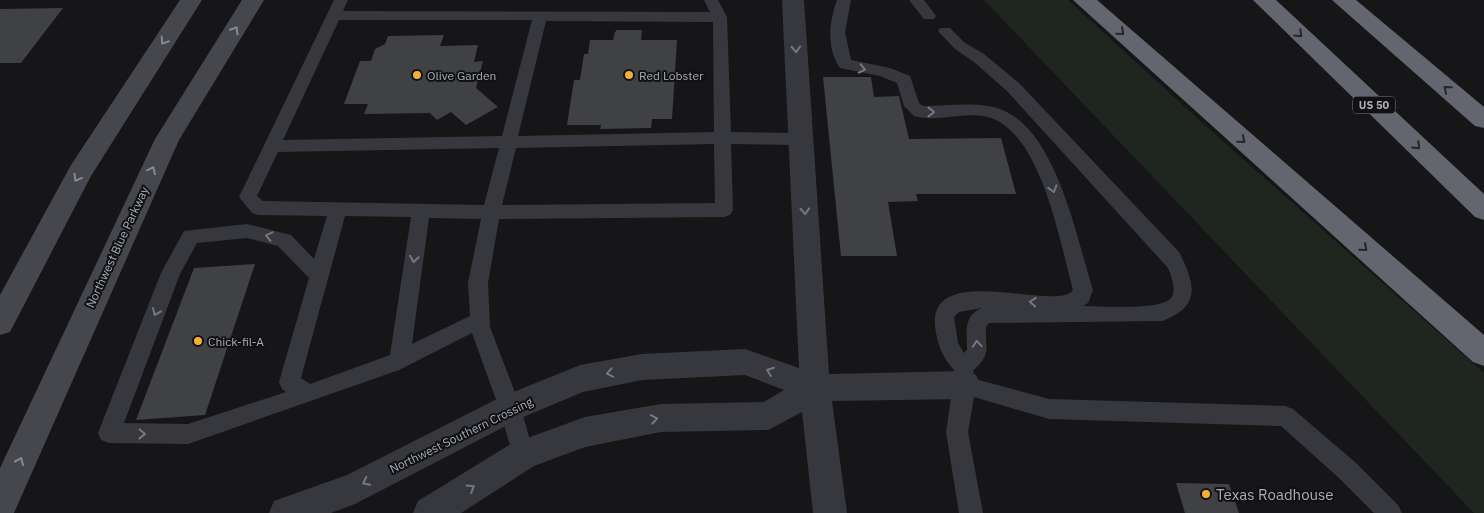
<svg xmlns="http://www.w3.org/2000/svg" width="1484" height="513" viewBox="0 0 1484 513" font-family="'IBM Plex Sans',sans-serif">
	<style>
		.green { fill: #1e261f }
		.building { fill: #404145 }
		.lines { fill: none; stroke-linecap: round; stroke-linejoin: round }
		.lane { fill: #37383d; fill-rule: evenodd }
		.street { fill: #37383d; fill-rule: evenodd }
		.secondary { fill: #45474d; fill-rule: evenodd }
		.highway { fill: #63666e; fill-rule: evenodd }
		.oneway { stroke: #858993 }
		.oneway2 { stroke: #26262a }
		.oneway3 { stroke: #757881 }
		.poi-dot { fill: #f2b134; stroke: #111113; stroke-width: 2 }
		.labels { text-anchor: middle; dominant-baseline: central; stroke-width: 4; stroke-linejoin: round; paint-order: stroke }
		.shield { fill: #111113; stroke: #7b7e86; stroke-width: 1 }
		.shield-label { font-size: 11px; font-weight: bold; fill: #a8adb8 }
		.poi-label { font-size: 12px; fill: #a8adb8; stroke: #111113; text-anchor: start }
		.street-label { font-size: 12px; fill: #a8adb8; stroke: #111113 }
		.near-poi-label { font-size: 15px; fill: #a8adb8; stroke: #111113; text-anchor: start }
	</style>
	<rect width="100%" height="100%" fill="#161618"/>
	<polygon class="green" points="984,0 1068,0 1197,118 1484,373 1484,513 1474,513"/>
	<g class="building">
		<polygon points="63,8 21,63 0,63 0,9"/>
		<polygon points="617,30 642,30 641,40 677,40 672,119 652,119 651,128 600,129 601,125 567,125 574,80 580,80 584,54 588,54 590,40 613,40 615,32"/>
		<polygon points="444,35 440,46 478,45 474,62 483,61 476,88 498,107 466,125 451,112 437,120 430,113 364,114 368,104 344,104 360,61 371,61 375,49 385,44 388,36"/>
		<polygon points="823,77 871,77 874,97 899,96 909,139 1001,138 1016,194 916,194 918,201 888,202 897,256 841,256"/>
		<polygon points="255,264 205,415 136,420 194,268"/>
		<polygon points="1176,483 1229,484 1239,513 1185,513"/>
	</g>
	<g class="lines">
		<g class="lane">
			<path d="M334,0H348L343,11L710,12L704,0H718L727,17L731,132L801,133L807,135L809,139L807,143L801,145L731,144L733,210L730,215L724,217L499,219L488,283L490,327L521,408L534,455L531,462L523,465L515,462L499,408L472,333L399,370L188,444L109,443L101,440L98,433L161,273L184,231L247,224L291,235L314,259L327,216L258,215L252,213L239,197ZM339,20H532L502,136L283,140ZM546,21L713,22L714,132L518,136ZM714,144L715,203L502,205L516,148ZM499,148L484,205L263,201L257,196L278,152ZM345,216L411,217L390,355L310,384L301,378ZM429,218L481,219L468,283L470,316L412,344ZM247,238L278,246L309,278L279,382L282,389L286,392L188,424L124,423L180,274L197,243Z"/>
			<path d="M837,0H851L845,32L851,60L890,68L910,76L919,103L923,106C947,106 977,101 1000,109C1057,130 1076,237 1093,290L1088,303L1083,306C1100,306 1160,311 1171,298C1177,290 1171,276 1168,268L1007,91L974,62L955,49L938,31L940,28H950L965,43L984,54L1019,83L1179,252C1195,283 1202,307 1162,321L989,323L986,327C985,350 992,353 973,371L975,379L1049,399L1285,406L1293,409L1355,462L1398,505L1402,513H1374L1339,478L1281,426L1049,419L974,397L968,432L983,513H959L946,432L955,371C943,359 937,344 935,326C929,260 1058,313 1073,290C1060,243 1042,136 991,118C967,110 938,123 914,116L904,106L897,83L880,76L840,68C826,47 829,22 837,0ZM982,308C963,315 967,333 967,350L964,353L958,343L954,317L959,312Z"/>
			<polygon points="909,0 924,0 936,16 934,19 924,19"/>
		</g>
		<polygon class="street" points="782,0 804,0 829,374 965,371 976,375 980,385 976,395 965,399 832,401 847,513 813,513 802,412 768,430 661,432 585,447 534,466 461,513 413,513 418,501 511,444 585,417 661,404 764,402 784,390 745,375 642,380 583,392 521,418 355,504 331,513 269,513 274,501 347,475 499,398 580,365 642,354 745,349 799,368"/>
		<g class="secondary">
			<polygon points="180,0 202,0 91,176 10,332 0,335 0,295 71,165"/>
			<polygon points="242,0 264,0 179,140 14,513 0,513 0,468 155,139"/>
		</g>
		<g class="highway">
			<polygon points="1073,0 1097,0 1484,335 1484,366 1473,362"/>
			<polygon points="1253,0 1276,0 1484,194 1484,220 1475,217"/>
			<polygon points="1332,0 1356,0 1484,107 1484,128 1475,126"/>
		</g>
	</g>
	<defs><path id="oneway-chevron" d="M-2-3.5L2.5 0L-2 3.5" fill="none" stroke-width="1.6" stroke-linecap="round" stroke-linejoin="round" transform="scale(1.25)"/></defs>
	<g class="oneway">
		<use href="#oneway-chevron" transform="translate(235 30) rotate(-58)"/>
		<use href="#oneway-chevron" transform="translate(164 41) rotate(123)"/>
		<use href="#oneway-chevron" transform="translate(152 170) rotate(-64)"/>
		<use href="#oneway-chevron" transform="translate(77 178) rotate(119)"/>
		<use href="#oneway-chevron" transform="translate(20 461) rotate(-66)"/>
	</g>
	<g class="oneway2">
		<use href="#oneway-chevron" transform="translate(1121 32) rotate(41)"/>
		<use href="#oneway-chevron" transform="translate(1299 34) rotate(44)"/>
		<use href="#oneway-chevron" transform="translate(1447 89) rotate(-140)"/>
		<use href="#oneway-chevron" transform="translate(1242 140) rotate(41)"/>
		<use href="#oneway-chevron" transform="translate(1417 146) rotate(44)"/>
		<use href="#oneway-chevron" transform="translate(1364 248) rotate(41)"/>
	</g>
	<g class="oneway3">
		<use href="#oneway-chevron" transform="translate(796 49) rotate(87)"/>
		<use href="#oneway-chevron" transform="translate(862 69) rotate(12)"/>
		<use href="#oneway-chevron" transform="translate(931 112)"/>
		<use href="#oneway-chevron" transform="translate(1053 189) rotate(73)"/>
		<use href="#oneway-chevron" transform="translate(805 211) rotate(87)"/>
		<use href="#oneway-chevron" transform="translate(269 236) rotate(-167)"/>
		<use href="#oneway-chevron" transform="translate(414 259) rotate(99)"/>
		<use href="#oneway-chevron" transform="translate(1033 302) rotate(-176)"/>
		<use href="#oneway-chevron" transform="translate(156 312) rotate(112)"/>
		<use href="#oneway-chevron" transform="translate(977 344) rotate(-94)"/>
		<use href="#oneway-chevron" transform="translate(770 371) rotate(-160)"/>
		<use href="#oneway-chevron" transform="translate(610 373) rotate(169)"/>
		<use href="#oneway-chevron" transform="translate(654 419) rotate(-10)"/>
		<use href="#oneway-chevron" transform="translate(142 434) rotate(1)"/>
		<use href="#oneway-chevron" transform="translate(366 482) rotate(153)"/>
		<use href="#oneway-chevron" transform="translate(471 488) rotate(-32)"/>
	</g>
	<g class="poi-dot">
		<circle cx="417" cy="75" r="5"/>
		<circle cx="629" cy="75" r="5"/>
		<circle cx="198" cy="341" r="5"/>
		<circle cx="1206" cy="494" r="5"/>
	</g>
	<g class="labels">
		<rect class="shield" x="1353" y="96.5" width="42" height="17" rx="4"/>
		<g class="shield-label">
			<text x="1374" y="105">US 50</text>
		</g>
		<g class="poi-label">
			<text x="427" y="75">Olive Garden</text>
			<text x="639" y="75">Red Lobster</text>
			<text x="208" y="341">Chick-fil-A</text>
		</g>
		<g class="street-label">
			<text transform="translate(117 247) rotate(-65)">Northwest Blue Parkway</text>
			<text transform="translate(461 435) rotate(-26)">Northwest Southern Crossing</text>
		</g>
		<g class="near-poi-label">
			<text x="1216" y="494">Texas Roadhouse</text>
		</g>
	</g>
</svg>
